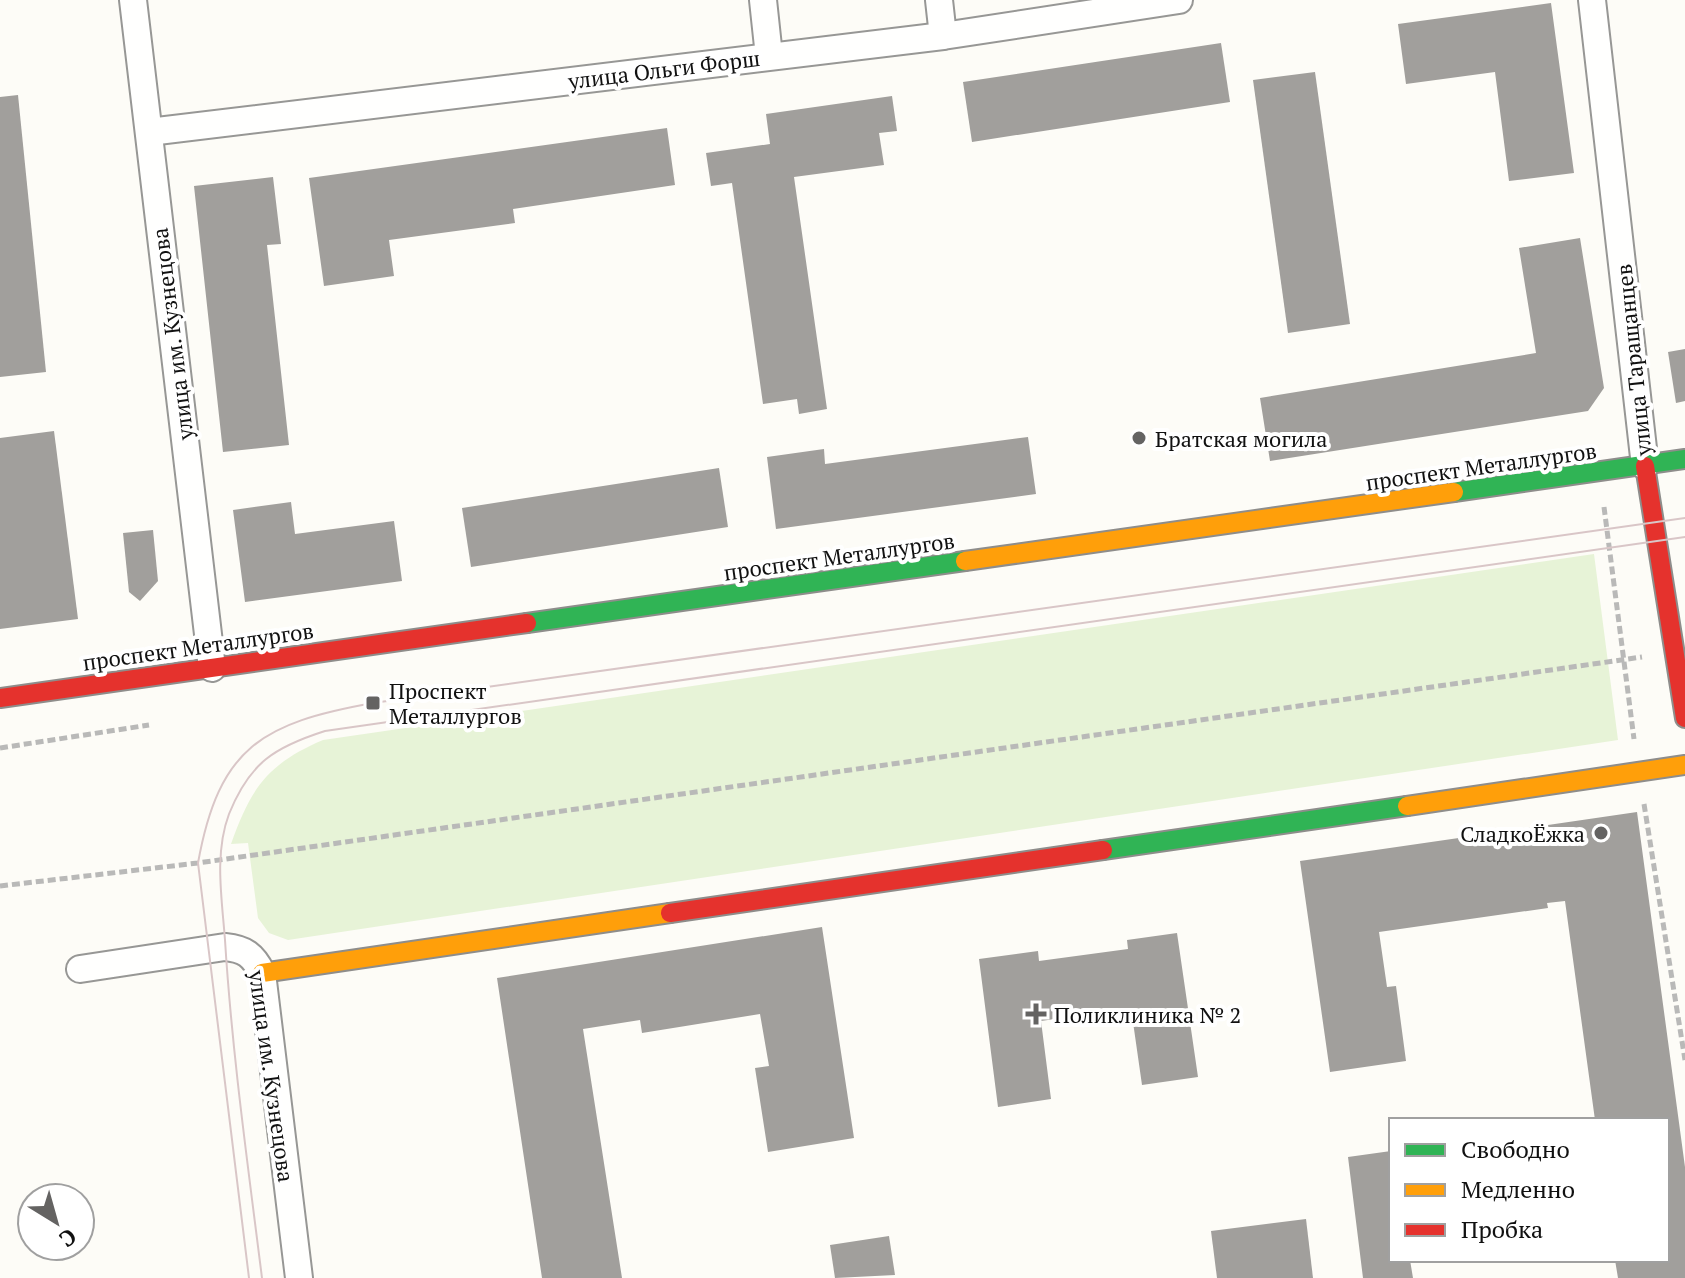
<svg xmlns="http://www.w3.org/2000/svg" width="1685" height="1278" viewBox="0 0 1685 1278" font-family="'PT Serif',serif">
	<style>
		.green { fill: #e7f3d7 }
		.building { fill: #a19f9c }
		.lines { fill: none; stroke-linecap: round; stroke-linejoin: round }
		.street-casing { stroke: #979795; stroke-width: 30 }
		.fast-casing { stroke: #8e8d8b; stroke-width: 22 }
		.slow-casing { stroke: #8e8d8b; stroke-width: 22 }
		.jam-casing { stroke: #8e8d8b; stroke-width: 22 }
		.path { stroke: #b9b9b8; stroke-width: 5; stroke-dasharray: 8 4; stroke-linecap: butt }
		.street { stroke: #fffffe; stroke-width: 26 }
		.fast { stroke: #30b455; stroke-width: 18 }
		.slow { stroke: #ff9f0a; stroke-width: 18 }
		.jam { stroke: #e5322d; stroke-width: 18 }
		.tram { stroke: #d9c6c7; stroke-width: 2 }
		.poi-dot { fill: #646362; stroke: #fff; stroke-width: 3 }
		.labels { text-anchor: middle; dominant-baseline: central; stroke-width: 8; stroke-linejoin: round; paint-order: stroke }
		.street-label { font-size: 22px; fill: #111; stroke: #fff }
		.poi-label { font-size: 22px; fill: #111; stroke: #fff; text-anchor: start }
	</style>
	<rect width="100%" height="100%" fill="#fdfcf7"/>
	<path class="green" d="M1594,554L1618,740L288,940L269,933L258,918L248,843L231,844C251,788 267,764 323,740Z"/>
	<g class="building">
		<polygon points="1551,3 1574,173 1509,181 1495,72 1406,84 1398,24"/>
		<polygon points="1221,43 1230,102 972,142 963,82"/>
		<polygon points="1315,72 1350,324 1288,333 1253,80"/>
		<polygon points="18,95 46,372 0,377 0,97"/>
		<polygon points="892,96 897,131 879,133 884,165 794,177 827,409 799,414 797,399 763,404 732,183 711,186 706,153 770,144 766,114"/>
		<polygon points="667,128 675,185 513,209 515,223 389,240 394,276 324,286 309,178"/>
		<polygon points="273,177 281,244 267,245 289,445 223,452 194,186"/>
		<polygon points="1580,238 1604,388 1588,411 1270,461 1260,398 1536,353 1519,248"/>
		<polygon points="1685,349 1685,401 1676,403 1668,352"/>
		<polygon points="54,431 78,619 0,629 0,438"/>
		<polygon points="1028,437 1036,494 776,529 767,457 824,449 825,464"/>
		<polygon points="719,468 728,527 471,567 462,508"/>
		<polygon points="291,502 295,534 394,521 402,581 245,602 233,510"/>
		<polygon points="153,530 158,581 140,601 129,592 123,533"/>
		<polygon points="1637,812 1685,1167 1685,1278 1618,1278 1615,1260 1667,1260 1667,1120 1595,1120 1565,901 1547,903 1548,908 1379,932 1387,987 1396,986 1406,1061 1330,1072 1300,861"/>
		<polygon points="822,927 854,1138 768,1152 755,1068 769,1066 760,1014 642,1033 640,1020 583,1029 622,1278 542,1278 497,978"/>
		<polygon points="1177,933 1198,1077 1142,1085 1131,1008 1041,1021 1051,1099 998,1107 979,959 1038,951 1039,961 1128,949 1127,940"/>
		<polygon points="1391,1151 1391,1260 1410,1260 1413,1278 1363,1278 1348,1157"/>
		<polygon points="1306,1219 1313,1278 1217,1278 1211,1231"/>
		<polygon points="889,1236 895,1275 835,1278 830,1245"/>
	</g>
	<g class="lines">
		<defs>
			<g id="street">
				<polyline points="133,0 212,668"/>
				<polyline points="763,0 769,56"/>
				<polyline points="939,0 943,36"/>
				<polyline points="1592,0 1645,466"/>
				<polyline points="149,132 943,36 1179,0"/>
				<path d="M80,969L225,947C245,949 253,955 262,973L299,1278"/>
			</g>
			<g id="fast">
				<polyline points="1454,492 1685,459"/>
				<polyline points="527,623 965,561"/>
				<polyline points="1103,850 1407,806"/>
			</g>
			<g id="slow">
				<polyline points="965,561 1454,492"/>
				<polyline points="1407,806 1685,765"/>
				<polyline points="262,973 670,913"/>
			</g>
			<g id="jam">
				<polyline points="1645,466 1685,718"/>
				<polyline points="0,698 527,623"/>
				<polyline points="670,913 1103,850"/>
			</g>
		</defs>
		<use href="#street" class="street-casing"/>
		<use href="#fast" class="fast-casing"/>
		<use href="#slow" class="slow-casing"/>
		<use href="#jam" class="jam-casing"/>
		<g class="path">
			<polyline points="1604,507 1634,739"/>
			<polyline points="0,748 149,725"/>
			<polyline points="1644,804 1685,1060"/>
			<polyline points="0,886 198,863 1642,657"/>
		</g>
		<use href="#street" class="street"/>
		<use href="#fast" class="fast"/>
		<use href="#slow" class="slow"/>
		<use href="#jam" class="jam"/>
		<g class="tram">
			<path d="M249,1278L198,863C219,747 262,723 373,703L1685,518"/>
			<path d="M262,1278C248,1166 232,1053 225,940C222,899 214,854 229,814C250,762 275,747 325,731L1685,537"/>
		</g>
	</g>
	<g class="poi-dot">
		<circle cx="1139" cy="438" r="8"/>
		<rect x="365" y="695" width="16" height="16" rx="4"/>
		<circle cx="1601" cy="833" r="8"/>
		<path d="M1032 1002h8v8h8v8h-8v8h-8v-8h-8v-8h8z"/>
	</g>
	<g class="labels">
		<g class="street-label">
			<text transform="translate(664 69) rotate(-7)">улица Ольги Форш</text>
			<text transform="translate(172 334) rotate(-97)">улица им. Кузнецова</text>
			<text transform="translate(1633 360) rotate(-96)">улица Таращанцев</text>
			<text transform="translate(1481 466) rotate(-8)">проспект Металлургов</text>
			<text transform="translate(839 556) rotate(-8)">проспект Металлургов</text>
			<text transform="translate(198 646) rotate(-8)">проспект Металлургов</text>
			<text transform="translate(272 1076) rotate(82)">улица им. Кузнецова</text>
		</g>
		<g class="poi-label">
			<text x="1155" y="438">Братская могила</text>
			<text x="389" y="690">Проспект<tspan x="389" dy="25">Металлургов</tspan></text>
			<text x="1585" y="833" text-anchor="end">СладкоЁжка</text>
			<text x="1054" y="1014">Поликлиника № 2</text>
		</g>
	</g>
	<rect x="1389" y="1118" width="280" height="144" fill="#ffffff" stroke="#a0a0a0" stroke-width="2"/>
	<rect x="1405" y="1144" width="40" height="12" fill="#30b455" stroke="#a0a0a0" stroke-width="2"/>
	<text x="1461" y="1158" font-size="24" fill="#111111">Свободно</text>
	<rect x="1405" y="1184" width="40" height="12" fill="#ff9f0a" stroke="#a0a0a0" stroke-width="2"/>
	<text x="1461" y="1198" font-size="24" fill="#111111">Медленно</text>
	<rect x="1405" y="1224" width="40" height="12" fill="#e5322d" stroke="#a0a0a0" stroke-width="2"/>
	<text x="1461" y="1238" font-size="24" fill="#111111">Пробка</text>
	<g transform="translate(56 1222) rotate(143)"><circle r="38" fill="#ffffff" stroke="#a0a0a0" stroke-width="2"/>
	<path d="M0-6L14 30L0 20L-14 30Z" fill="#646362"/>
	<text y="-12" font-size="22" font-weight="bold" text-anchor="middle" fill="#111111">С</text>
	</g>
</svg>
